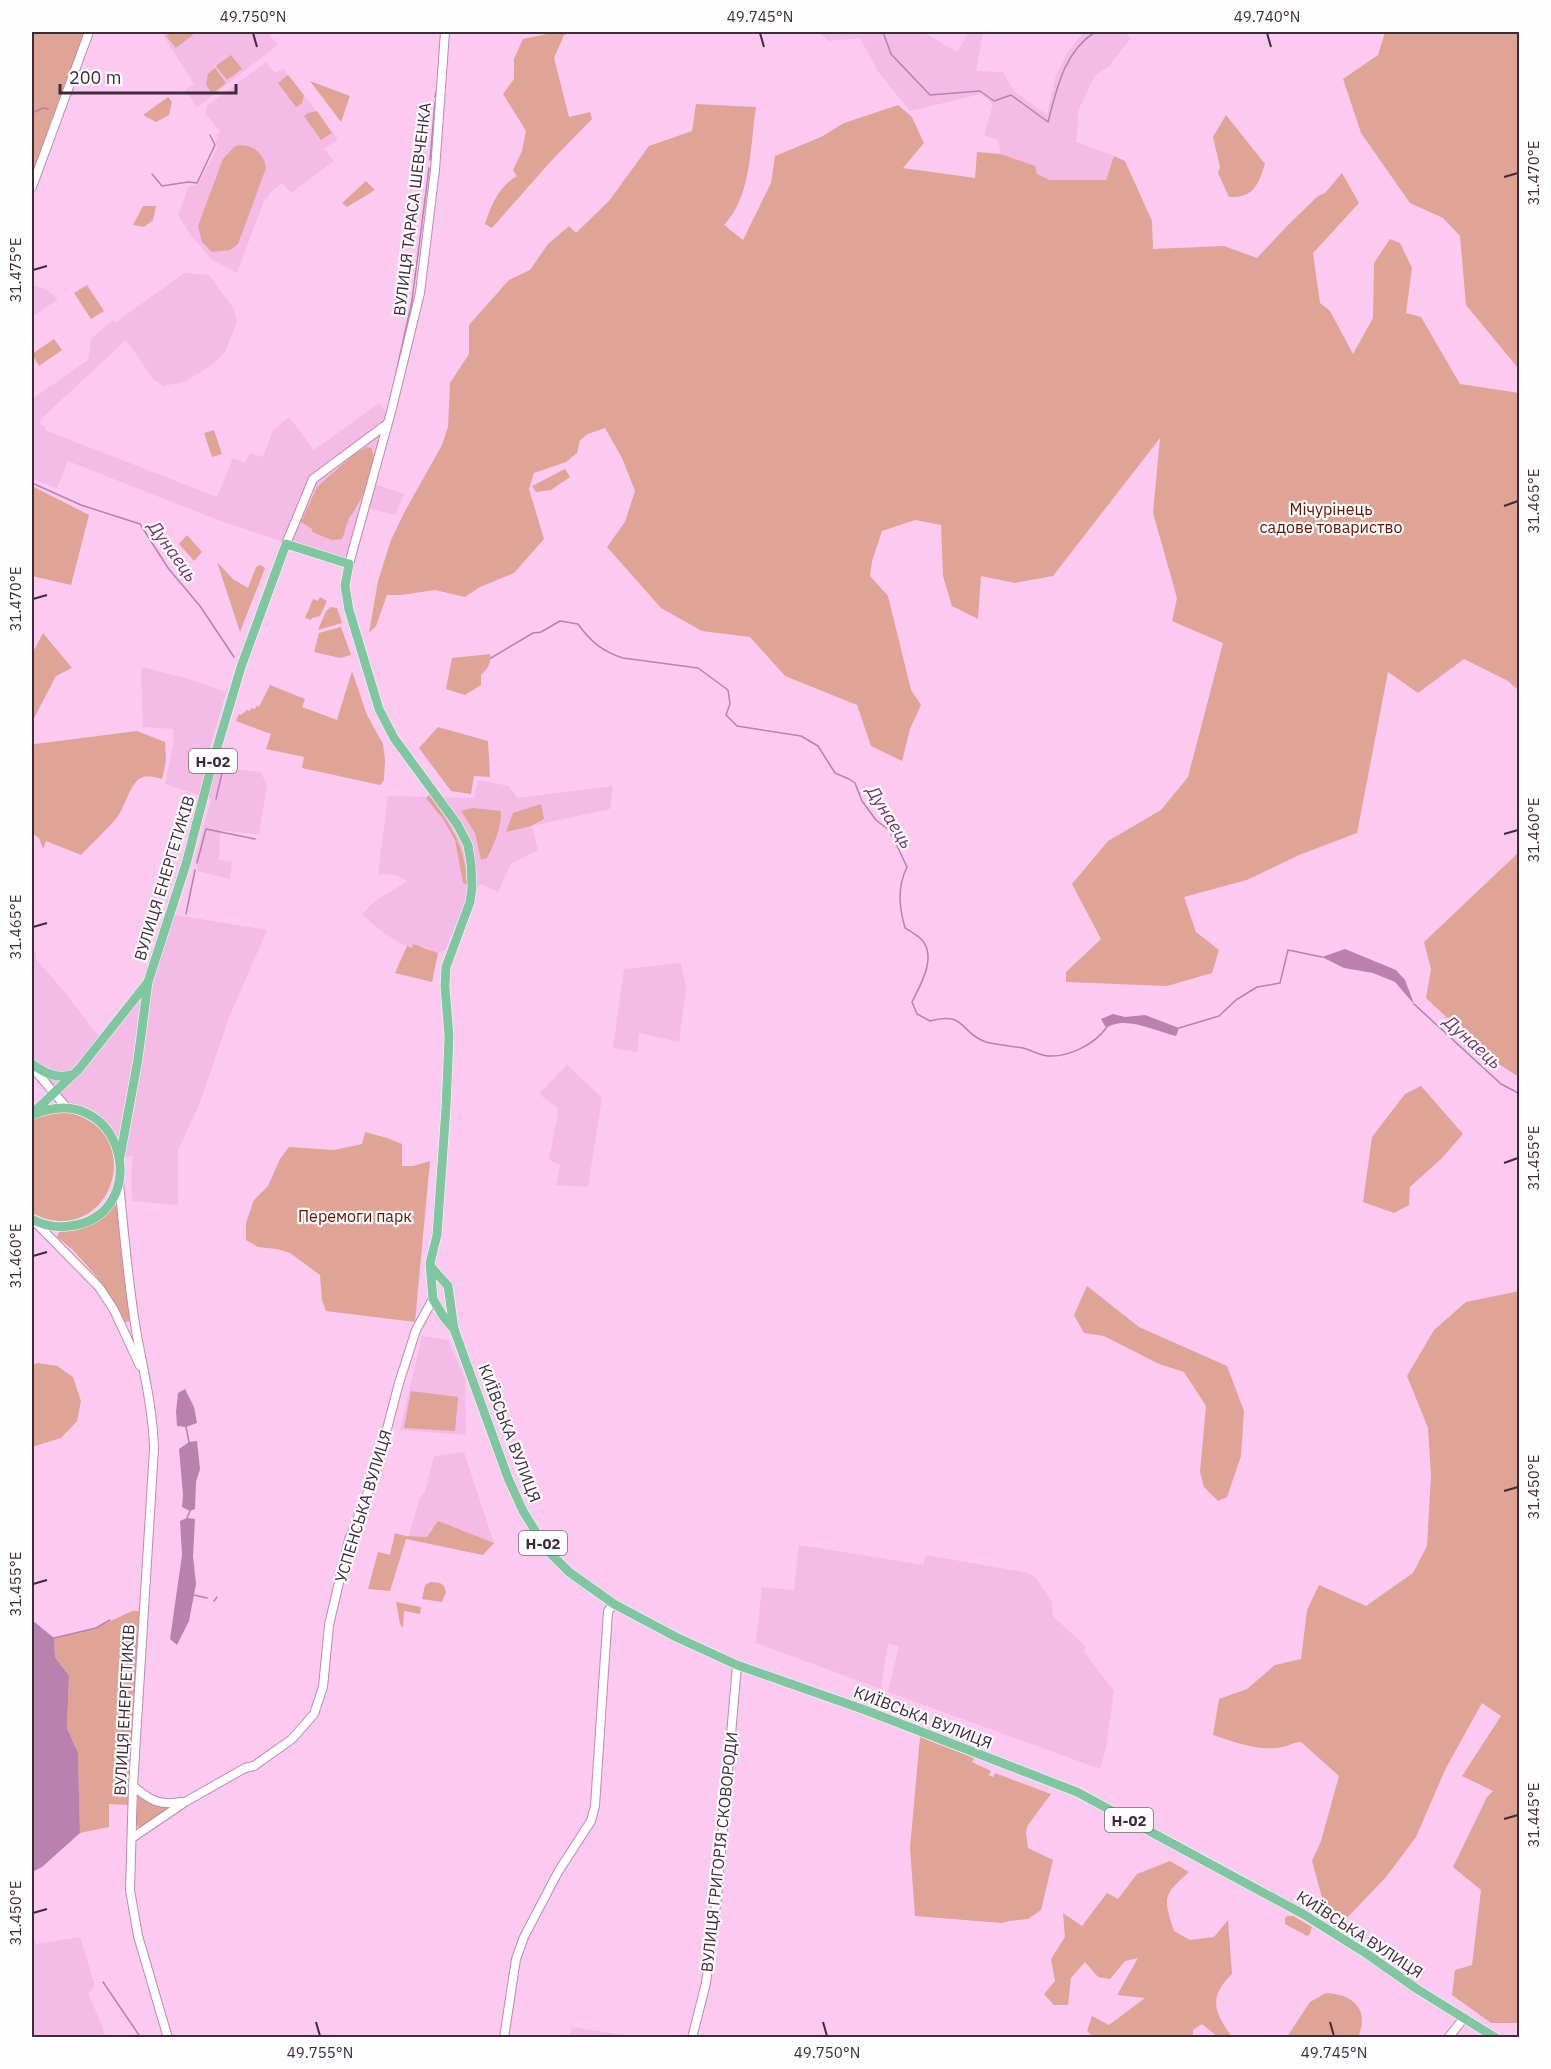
<svg xmlns="http://www.w3.org/2000/svg" width="1551" height="2069" viewBox="0 0 1551 2069" font-family="'IBM Plex Sans',sans-serif">
	<style>
		.built { fill: #f3bbe6 }
		.green { fill: #dfa495 }
		.water { fill: #b981ad }
		.lines { fill: none; stroke-linecap: round; stroke-linejoin: round }
		.stream { stroke: #b981ad; stroke-width: 1.5 }
		.secondary-casing { stroke: #b98baf; stroke-width: 10 }
		.primary-casing { stroke: #fff; stroke-width: 10 }
		.secondary { stroke: #fff; stroke-width: 8 }
		.primary { stroke: #7fc7a0; stroke-width: 9 }
		.ticks { fill: none; stroke: #3e2b3a; stroke-width: 2 }
		.labels { text-anchor: middle; dominant-baseline: central; stroke-width: 4.5; stroke-linejoin: round; paint-order: stroke }
		.shield { fill: #fdfdfd; stroke: #776a74; stroke-width: 1.5 }
		.shield-label { font-size: 15px; font-weight: bold; fill: #3e2b3a }
		.street-label { font-size: 16px; fill: #3e2b3a; stroke: #fdfdfd }
		.park-label { font-size: 16px; fill: #651100; stroke: #fdfdfd }
		.water-label { font-size: 18px; font-style: italic; fill: #78336c; stroke: #fdfdfd }
		.neatline { fill: none; stroke: #3e2b3a; stroke-width: 2 }
		.ticks-label { font-size: 15px; text-anchor: middle; fill: #3e2b3a }
	</style>
	<rect width="100%" height="100%" fill="#fccaf1"/>
	<g class="built">
		<polygon points="169,32 267,32 278,45 197,107 185,90 194,84 163,35"/>
		<polygon points="818,32 923,32 957,52 969,32 983,32 976,71 1003,72 1014,91 1047,115 1056,75 1069,50 1084,32 1126,32 1130,39 1110,65 1094,77 1079,109 1076,142 1114,156 1106,180 1050,180 1037,174 1035,166 1001,154 998,140 984,135 993,104 981,94 910,111 879,73 860,38 829,41"/>
		<polygon points="266,62 275,73 283,68 338,139 324,149 334,161 291,193 282,183 270,193 267,199 265,198 237,273 212,260 189,233 178,215 189,186 198,184 218,147 215,141 218,138 216,135 220,132 205,113 207,106"/>
		<polygon points="184,273 209,275 234,309 237,322 225,352 212,365 184,382 163,386 154,380 126,340 42,418 40,424 46,427 45,430 217,497 233,458 245,463 250,453 263,457 273,430 289,417 314,450 379,403 388,413 372,483 404,494 395,515 365,507 349,564 215,519 68,461 57,488 32,479 32,399 88,360 91,339 113,320 115,323"/>
		<polygon points="32,285 46,289 58,299 32,317"/>
		<polygon points="141,667 186,678 226,692 205,766 260,772 267,784 259,835 220,830 219,860 232,862 230,879 198,871 195,861 211,799 165,784 174,740 173,729 143,727"/>
		<polygon points="478,780 509,786 517,798 613,786 610,809 532,826 538,850 511,864 498,892 480,884 467,901 445,950 438,953 425,947 412,948 399,943 376,927 362,914 374,902 407,881 396,875 378,874 388,796 474,798"/>
		<polygon points="170,914 267,930 229,1018 199,1105 178,1150 178,1205 132,1201 131,1173 133,1156 120,1157 107,1128 66,1107 32,1067 32,955 36,951 36,959 67,995 102,1041 148,982"/>
		<polygon points="681,963 686,988 679,1042 639,1033 637,1052 613,1048 624,969"/>
		<polygon points="567,1065 602,1098 588,1187 556,1185 560,1165 549,1160 559,1109 539,1094"/>
		<polygon points="422,1336 448,1340 465,1379 466,1435 400,1430"/>
		<polygon points="464,1452 494,1543 483,1555 408,1538 420,1498 425,1492 434,1456"/>
		<polygon points="799,1545 924,1565 925,1555 1029,1573 1037,1579 1052,1602 1053,1616 1085,1646 1084,1652 1114,1691 1106,1748 1100,1769 888,1692 899,1646 888,1644 881,1689 756,1643 762,1587 794,1590"/>
		<polygon points="32,1935 36,1944 80,1937 95,1986 88,1993 103,2028 104,2037 32,2037"/>
		<polygon points="572,2027 610,2033 631,2037 570,2037"/>
	</g>
	<g class="green">
		<polygon points="32,32 89,32 32,187"/>
		<polygon points="172,32 191,32 193,35 176,48 166,36"/>
		<path d="M557,32H573L564,35L554,58L569,117L590,112L592,119L552,160L492,228L485,224C491,205 499,186 517,176L513,170L522,151L526,131L503,94L514,79V59L523,39Z"/>
		<polygon points="1385,32 1519,32 1519,380 1518,368 1466,305 1460,236 1443,218 1410,203 1361,133 1343,79 1378,55"/>
		<polygon points="231,55 242,69 227,80 216,66"/>
		<polygon points="215,68 226,83 212,94 206,84 208,74"/>
		<polygon points="288,75 304,95 302,103 296,107 278,83"/>
		<polygon points="310,81 350,96 341,122"/>
		<polygon points="168,97 172,102 169,115 156,122 143,115"/>
		<path d="M696,104L756,107C750,145 752,196 724,225L743,240L771,183L775,156L821,137L844,123L898,105L912,117L924,143L903,168L975,178L977,152L1001,154L1035,166L1037,174L1050,180H1106L1114,156L1125,161L1152,221L1153,249L1224,246L1257,258L1287,226L1318,196L1325,193L1342,173L1359,203L1313,253L1320,303L1330,311L1353,354L1373,318L1374,263L1390,239L1400,243L1412,268L1406,313L1421,317L1460,384L1519,393V691L1508,681L1464,659L1418,693L1388,672L1357,833L1299,855L1247,880L1184,897L1196,932L1219,950L1212,973L1167,986L1066,982V972L1101,939L1072,884L1108,841L1161,810L1188,777L1223,643L1172,621L1177,598L1153,513L1160,438L1053,576L1015,583L981,576L978,619L952,606L943,576L941,525L915,520L882,531L872,561L870,576L888,596L911,690L921,705L910,729L902,761L871,746L857,705L785,676L750,637L702,631L661,608L607,547L625,522L635,491L622,458L605,428L588,434L580,440L577,453L566,462L534,473L529,489L544,539L514,573L480,587L465,597L435,590L401,595H387L376,626L369,633L378,581L391,540L404,513L442,445L448,427L450,383L469,354V325L509,280L530,270L548,244L569,226L576,233L609,201L649,146L692,131Z"/>
		<polygon points="317,111 332,133 321,140 304,116 308,113"/>
		<path d="M1226,115L1265,164C1258,185 1254,198 1229,197L1218,173L1220,167L1213,137Z"/>
		<path d="M240,145C254,145 264,154 266,168L238,244L230,250L212,252L202,242L198,226L223,159L234,147Z"/>
		<polygon points="366,181 375,190 347,207 342,203"/>
		<polygon points="143,206 156,206 153,220 144,227 133,225"/>
		<polygon points="87,285 104,311 91,319 74,293"/>
		<polygon points="54,339 62,350 39,366 32,354"/>
		<polygon points="214,430 222,454 212,457 204,433"/>
		<path d="M367,447L371,448C380,465 360,503 350,517C346,523 345,533 342,539L332,540L312,532V529L301,522L317,487L353,455Z"/>
		<polygon points="565,469 570,477 551,490 536,492 532,486"/>
		<polygon points="32,486 89,515 71,585 32,576"/>
		<polygon points="187,535 202,552 194,561 179,544"/>
		<polygon points="217,562 233,579 248,588 256,567 261,565 265,568 240,632"/>
		<polygon points="320,597 327,601 320,616 312,618 311,620 305,618 313,599 318,601"/>
		<polygon points="331,607 337,608 342,623 318,630 326,611"/>
		<polygon points="341,627 351,655 340,658 314,652 319,633"/>
		<polygon points="43,633 72,668 56,676 33,720 34,734 32,734 32,654"/>
		<path d="M490,654C492,663 487,669 481,675V685L465,695L446,689L452,658Z"/>
		<polygon points="352,671 367,715 383,744 385,760 384,780 380,785 302,768 304,757 266,749 271,734 236,721 239,714 241,715 247,710 250,711 251,708 255,709 256,706 259,707 270,685 305,699 302,707 337,720"/>
		<polygon points="438,727 488,741 490,777 474,776 471,794 451,791 419,748"/>
		<path d="M137,731L165,742L166,761L162,779C154,777 147,774 139,779C129,787 125,806 118,816C107,830 93,842 81,855L46,841L43,849L39,838L32,833V746L35,744Z"/>
		<path d="M429,795C451,825 466,846 467,885L463,883L455,840L443,819L426,798Z"/>
		<polygon points="541,804 544,819 531,826 506,832 513,813"/>
		<path d="M472,808L501,811C501,829 495,842 487,858L481,860L475,833L461,811Z"/>
		<polygon points="1519,852 1519,1077 1491,1059 1426,998 1431,969 1424,942"/>
		<polygon points="413,944 438,953 432,982 395,973 407,946 412,948"/>
		<polygon points="1421,1086 1463,1134 1442,1158 1410,1187 1409,1205 1394,1213 1363,1202 1372,1137 1405,1094"/>
		<path d="M65,1111C155,1132 107,1253 32,1213V1120L37,1116Z"/>
		<polygon points="365,1132 387,1138 402,1144 402,1166 413,1166 430,1161 415,1322 326,1311 322,1300 320,1275 290,1253 277,1249 258,1247 246,1240 246,1223 254,1200 268,1186 280,1159 289,1147 334,1150 362,1144"/>
		<path d="M112,1205H117L131,1319L130,1321L125,1322L97,1277L73,1250L57,1237L60,1230C83,1227 96,1222 112,1205Z"/>
		<polygon points="1087,1286 1139,1327 1227,1366 1244,1411 1241,1456 1227,1497 1218,1501 1204,1487 1200,1472 1206,1406 1184,1372 1159,1364 1104,1336 1084,1333 1074,1315"/>
		<path d="M1519,1291L1520,2023H1491L1452,1995L1455,1970L1472,1965L1481,1890L1453,1867L1487,1797L1493,1791L1462,1776L1501,1716L1482,1703L1446,1768L1416,1837L1386,1877L1345,1920L1326,1912L1312,1861L1321,1841L1339,1776L1301,1742C1293,1742 1289,1746 1283,1747C1258,1752 1235,1742 1213,1735L1219,1699L1247,1689L1275,1665L1301,1659L1307,1610L1319,1585L1366,1606L1413,1573L1427,1546L1431,1476L1428,1428L1407,1376L1434,1330L1466,1302Z"/>
		<polygon points="38,1363 57,1366 73,1377 81,1401 77,1421 61,1438 32,1447 32,1365"/>
		<polygon points="411,1391 458,1397 455,1431 404,1428"/>
		<polygon points="438,1521 494,1543 483,1555 406,1539 390,1591 368,1589 378,1552 390,1555 395,1533 406,1536 427,1537"/>
		<polygon points="431,1582 440,1583 444,1586 446,1592 442,1602 422,1599 425,1585"/>
		<polygon points="396,1602 421,1607 420,1614 404,1611 403,1628 400,1624"/>
		<polygon points="132,1611 140,1611 128,1805 109,1804 109,1827 80,1833 78,1753 67,1728 69,1676 55,1657 54,1638 96,1628"/>
		<polygon points="920,1737 974,1758 972,1762 991,1771 989,1775 993,1777 995,1773 1051,1794 1028,1825 1026,1832 1028,1848 1053,1860 1041,1910 1028,1919 1009,1921 1002,1923 915,1916 910,1848"/>
		<polygon points="138,1795 169,1807 139,1828 136,1824"/>
		<path d="M1170,1861L1189,1872C1163,1895 1163,1897 1174,1931L1190,1940L1214,1937L1228,1920L1232,1974C1207,1998 1215,2013 1232,2037H1218L1202,2024L1193,2030V2037H1094L1087,2031L1092,2016L1109,2025L1145,1998L1117,1995L1138,1958L1125,1961L1110,1979L1098,1977L1085,1962L1071,1978L1068,2005H1054L1044,1994L1055,1981L1051,1959L1065,1937L1063,1913L1082,1926L1107,1893L1118,1899L1137,1874Z"/>
		<polygon points="1288,1916 1293,1916 1312,1927 1310,1934 1307,1936 1285,1924 1285,1918"/>
		<path d="M1326,1993C1353,1994 1370,2010 1358,2037H1287L1310,2002Z"/>
	</g>
	<g class="water">
		<polygon points="1345,949 1396,970 1405,980 1414,1004 1395,982 1373,973 1344,968 1322,957"/>
		<path d="M1113,1014L1125,1017L1145,1015L1179,1028L1176,1036C1155,1031 1125,1015 1106,1028L1101,1019Z"/>
		<polygon points="185,1389 194,1407 197,1423 186,1427 177,1426 176,1412 178,1393"/>
		<polygon points="197,1441 200,1469 196,1482 195,1509 190,1511 182,1507 183,1495 179,1449 189,1442"/>
		<polygon points="187,1518 195,1519 193,1556 196,1584 189,1621 177,1645 170,1639 182,1555 180,1521"/>
		<polygon points="32,1620 54,1638 55,1657 69,1676 67,1728 78,1753 80,1833 42,1867 32,1872"/>
	</g>
	<g class="lines">
		<g class="stream">
			<path d="M883,32L891,54L930,95L980,91L994,101L1011,95L1048,122C1057,88 1064,52 1095,32"/>
			<polyline points="435,97 436,92"/>
			<polyline points="32,113 43,108 48,109"/>
			<polyline points="430,160 435,102"/>
			<polyline points="152,174 162,186 188,182 197,183 215,145 210,135"/>
			<polyline points="396,373 412,301 429,168"/>
			<polyline points="32,483 81,505 140,524 168,568 200,606 234,657"/>
			<path d="M491,658L533,633L541,632L560,621L578,624C590,641 603,652 623,658L698,668L728,690L730,704L726,715L737,726L801,736L818,746L835,773L849,779L855,783L862,801L876,820L890,831L907,867C897,888 899,906 905,928C910,931 917,935 921,939C938,956 920,986 912,1002L917,1014L930,1021C967,1011 959,1033 986,1042C997,1045 1011,1046 1023,1048C1031,1050 1041,1056 1049,1056C1069,1057 1095,1044 1106,1028"/>
			<polyline points="216,799 222,773"/>
			<polyline points="197,863 206,829 255,839"/>
			<polyline points="186,914 195,870"/>
			<polyline points="1414,1004 1501,1084 1520,1094"/>
			<polyline points="1179,1028 1219,1016 1236,1000 1257,987 1280,983 1288,950 1322,957"/>
			<polyline points="186,1427 189,1442"/>
			<polyline points="187,1518 190,1511"/>
			<polyline points="194,1595 207,1598"/>
			<polyline points="214,1601 217,1597"/>
			<polyline points="54,1638 96,1628 110,1620"/>
			<polyline points="103,1982 141,2038"/>
		</g>
		<defs>
			<g id="secondary">
				<polyline points="32,187 89,32"/>
				<polyline points="286,544 313,479 387,424"/>
				<polyline points="349,564 391,412 420,293 435,170 445,32"/>
				<polyline points="32,1067 66,1107"/>
				<path d="M119,1183C124,1232 128,1282 136,1330C143,1370 153,1408 154,1449L133,1786L130,1890L138,1936L168,2038"/>
				<polyline points="34,1221 99,1287 114,1310 140,1366"/>
				<path d="M133,1786C150,1800 158,1806 181,1802"/>
				<polyline points="132,1838 185,1802 245,1768 254,1766 292,1739 314,1714 323,1687 329,1625 349,1540 376,1471 399,1383 416,1330 433,1299"/>
				<polyline points="504,2038 516,1959 524,1937 558,1872 591,1821 595,1806 608,1611 614,1604"/>
				<polyline points="692,2038 706,1983 717,1897 737,1665"/>
				<polyline points="1448,2038 1464,2018"/>
			</g>
			<g id="primary">
				<path d="M32,1064C45,1073 55,1079 72,1075"/>
				<polyline points="35,1111 79,1069 148,982"/>
				<path d="M32,1115C123,1077 153,1209 76,1225C61,1228 45,1227 32,1219"/>
				<polyline points="120,1157 138,1059 148,982 186,864 211,768 241,667 286,544 349,564 345,586 349,610 379,709 394,738 457,824 468,845 471,864 472,888 470,902 446,967 445,986 449,1037 446,1108 437,1235 430,1263 433,1299 443,1316 454,1329"/>
				<polyline points="431,1267 448,1286 454,1329 508,1478 523,1511 547,1550 569,1572 614,1604 676,1637 737,1665 865,1710 1077,1792 1303,1914 1367,1954 1417,1989 1496,2038"/>
			</g>
		</defs>
		<use href="#secondary" class="secondary-casing"/>
		<use href="#primary" class="primary-casing"/>
		<use href="#secondary" class="secondary"/>
		<use href="#primary" class="primary"/>
	</g>
	<path class="ticks" d="M253,33L257,47M760,33L764,47M1267,33L1271,47M1504,177L1518,173M33,270L47,266M1504,506L1518,501M33,599L47,595M1504,834L1518,830M33,927L47,923M1504,1163L1518,1158M33,1256L47,1252M1504,1491L1518,1487M33,1584L47,1580M1504,1819L1518,1815M33,1913L47,1909M316,2022L320,2036M823,2022L827,2036M1330,2022L1334,2036"/>
	<g class="labels">
		<g class="shield">
			<rect x="189" y="749" width="48" height="24" rx="4.5"/>
			<rect x="519" y="1531" width="48" height="24" rx="4.5"/>
			<rect x="1105" y="1808" width="48" height="24" rx="4.5"/>
		</g>
		<g class="shield-label">
			<text x="213" y="761">Н-02</text>
			<text x="543" y="1543">Н-02</text>
			<text x="1129" y="1820">Н-02</text>
		</g>
		<g class="street-label">
			<text transform="translate(412 209) rotate(-83)">ВУЛИЦЯ ТАРАСА ШЕВЧЕНКА</text>
			<text transform="translate(164 878) rotate(-73)">ВУЛИЦЯ ЕНЕРГЕТИКІВ</text>
			<text transform="translate(510 1433) rotate(69)">КИЇВСЬКА ВУЛИЦЯ</text>
			<text transform="translate(363 1506) rotate(-73)">УСПЕНСЬКА ВУЛИЦЯ</text>
			<text transform="translate(124 1710) rotate(-87)">ВУЛИЦЯ ЕНЕРГЕТИКІВ</text>
			<text transform="translate(923 1717) rotate(21)">КИЇВСЬКА ВУЛИЦЯ</text>
			<text transform="translate(719 1852) rotate(-84)">ВУЛИЦЯ ГРИГОРІЯ СКОВОРОДИ</text>
			<text transform="translate(1360 1934) rotate(33)">КИЇВСЬКА ВУЛИЦЯ</text>
		</g>
		<g class="park-label">
			<text x="1331" y="509">Мічурінець<tspan x="1331" dy="18">садове товариство</tspan></text>
			<text x="355" y="1216">Перемоги парк</text>
		</g>
		<g class="water-label">
			<text transform="translate(173 551) rotate(54)">Дунаець</text>
			<text transform="translate(890 817) rotate(58)">Дунаець</text>
			<text transform="translate(1473 1042) rotate(42)">Дунаець</text>
		</g>
	</g>
	<rect width="1551" height="2069" fill="none" stroke="#fdfdfd" stroke-width="66"/>
	<path d="M60 84v9h176v-9" fill="none" stroke="#3e2b3a" stroke-width="3"/>
	<text x="69" y="84" font-size="18" fill="#3e2b3a" stroke="#fdfdfd" stroke-width="4.5" paint-order="stroke">200 m</text>
	<rect x="33" y="33" width="1485" height="2003" class="neatline"/>
	<g class="ticks-label">
		<text x="253" y="22">49.750°N</text>
		<text x="760" y="22">49.745°N</text>
		<text x="1267" y="22">49.740°N</text>
		<text transform="translate(1534 173) rotate(-90)" y="5">31.470°E</text>
		<text transform="translate(16 270) rotate(-90)" y="5">31.475°E</text>
		<text transform="translate(1534 501) rotate(-90)" y="5">31.465°E</text>
		<text transform="translate(16 599) rotate(-90)" y="5">31.470°E</text>
		<text transform="translate(1534 830) rotate(-90)" y="5">31.460°E</text>
		<text transform="translate(16 927) rotate(-90)" y="5">31.465°E</text>
		<text transform="translate(1534 1158) rotate(-90)" y="5">31.455°E</text>
		<text transform="translate(16 1256) rotate(-90)" y="5">31.460°E</text>
		<text transform="translate(1534 1487) rotate(-90)" y="5">31.450°E</text>
		<text transform="translate(16 1584) rotate(-90)" y="5">31.455°E</text>
		<text transform="translate(1534 1815) rotate(-90)" y="5">31.445°E</text>
		<text transform="translate(16 1913) rotate(-90)" y="5">31.450°E</text>
		<text x="320" y="2058">49.755°N</text>
		<text x="827" y="2058">49.750°N</text>
		<text x="1334" y="2058">49.745°N</text>
	</g>
</svg>
